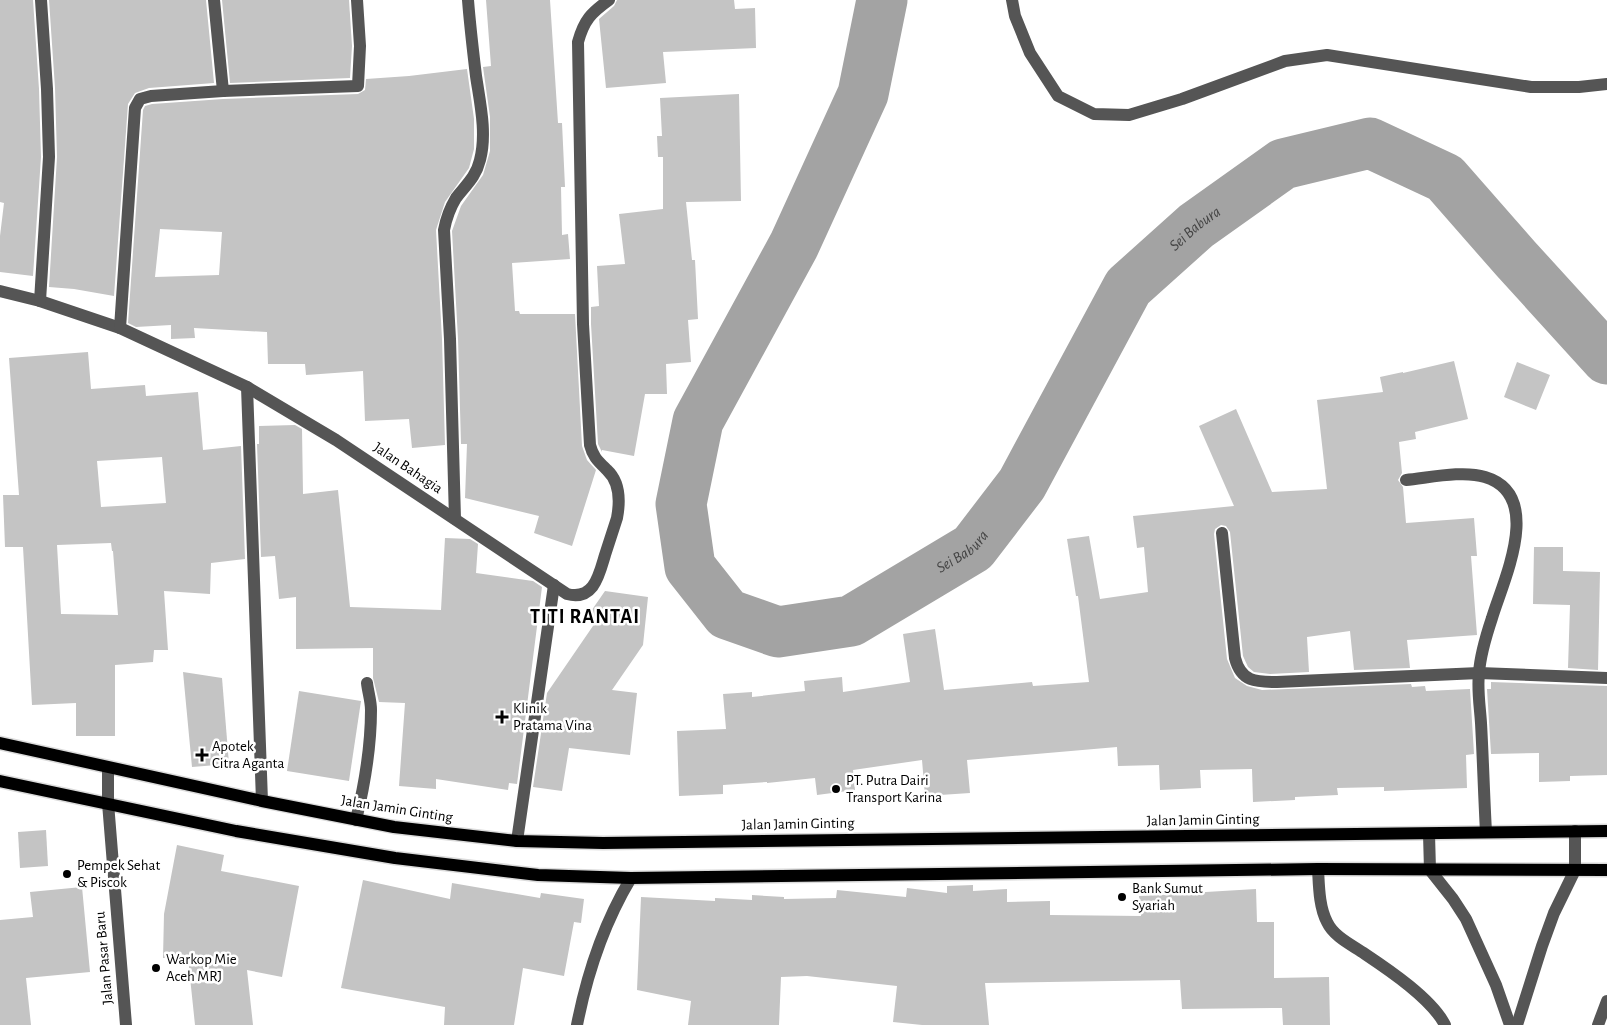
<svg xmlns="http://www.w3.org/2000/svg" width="1607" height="1025" viewBox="0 0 1607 1025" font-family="'Alegreya Sans',sans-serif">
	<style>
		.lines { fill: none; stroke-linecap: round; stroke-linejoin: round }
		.river { stroke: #a3a3a3; stroke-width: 51 }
		.building { fill: #c4c4c4; fill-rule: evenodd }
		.major-casing { stroke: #dbdbdb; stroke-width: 15 }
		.minor { stroke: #555; stroke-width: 12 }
		.major { stroke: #000; stroke-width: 12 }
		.poi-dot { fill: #000; stroke: #fff; stroke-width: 2 }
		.labels { text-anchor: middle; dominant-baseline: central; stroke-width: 5; stroke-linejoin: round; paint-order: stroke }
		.street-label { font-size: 15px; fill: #000; stroke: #fff }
		.poi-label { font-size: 15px; fill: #000; stroke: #fff; text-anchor: start }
		.water-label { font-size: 16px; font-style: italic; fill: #444; stroke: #fff }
		.district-label { font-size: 20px; font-weight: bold; letter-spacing: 1px; fill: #000; stroke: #fff }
	</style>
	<rect width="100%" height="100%" fill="#fff"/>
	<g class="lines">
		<path class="river" id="s1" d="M882,0L863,94L794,245L698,421L681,504L690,567L727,614L778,632L851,621L973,548L1022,484L1128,287L1196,226L1283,164L1370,143L1445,178L1516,259L1607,359"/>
	</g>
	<g class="building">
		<polygon points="0,0 33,0 39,89 41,157 33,276 0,272 0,236 4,203 0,202"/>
		<polygon points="49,0 206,0 214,83 149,88 135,93 128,104 114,296 74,289 49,287 57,157 55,88"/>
		<polygon points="222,0 349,0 352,46 350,78 230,83"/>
		<polygon points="486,0 550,0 558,123 562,123 565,187 561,187 562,235 568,234 570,259 512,263 515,311 519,311 520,314 575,314 582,446 587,460 596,470 572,546 534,533 539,516 465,498 467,444 461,444 458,339 452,231 461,206 483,175 490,151 490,117 483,67 491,66"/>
		<polygon points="617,0 734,0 735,9 755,8 756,48 663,52 666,83 606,88 599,19 614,6"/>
		<path d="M467,69L474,119V149L469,168L445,202L436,230L442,339L445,445L412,448L409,419L365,421L363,371L306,375L305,364H268L267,332L194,328L195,338L171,339V325L136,327L128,323L143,110L145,106L152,104L223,99L358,94L365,90L366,79L409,76ZM160,229L222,232L219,275L155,277Z"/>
		<polygon points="739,94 741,201 686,202 692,260 695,260 698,319 688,320 691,362 666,364 667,394 645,394 634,456 602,450 602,452 598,444 591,324 591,307 599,306 597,266 625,264 619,214 663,209 663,157 658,157 657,136 662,136 660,98"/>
		<path d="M88,352L91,389L145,385L146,396L198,392L203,450L241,446L245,559L211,563L210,594L164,591L168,650H154L153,662L115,665V736H76V703L32,705L23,547H5L3,495H19L9,358ZM162,457L166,503L101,507L97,461ZM111,543L112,551H113L118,615L61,614L57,545Z"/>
		<polygon points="1454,361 1468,419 1415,432 1416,439 1399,442 1402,473 1398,480 1403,487 1406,523 1474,518 1477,556 1471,556 1477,635 1407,640 1410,668 1354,670 1350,631 1307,637 1309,672 1270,674 1254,672 1248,667 1243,656 1230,532 1226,526 1221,525 1215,529 1214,534 1227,659 1235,678 1247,686 1262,690 1411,684 1412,687 1425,686 1426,691 1470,689 1474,754 1466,755 1467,788 1384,791 1384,787 1337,788 1338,795 1295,797 1295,800 1253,802 1252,769 1200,770 1201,788 1160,790 1159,765 1118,766 1117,747 967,760 970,793 925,796 922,760 853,770 855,790 817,795 815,778 767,783 767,782 723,785 723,794 679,796 677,731 726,729 723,694 752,692 752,697 805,691 804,681 842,677 843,692 910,682 903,634 935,629 944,690 1032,682 1033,686 1089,682 1078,596 1076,596 1067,539 1089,536 1100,599 1148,592 1144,547 1137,548 1133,516 1234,506 1199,426 1236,409 1272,492 1327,489 1317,400 1383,392 1380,377 1403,372 1403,373"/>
		<polygon points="1517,362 1550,375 1536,410 1504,397"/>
		<polygon points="295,425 302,429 303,494 338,490 350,607 441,610 445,538 470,539 478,544 476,573 533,581 542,587 517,784 509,783 508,790 436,779 436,789 399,786 405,703 379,702 373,678 373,648 296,649 296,597 279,599 275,556 261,557 257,444 259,444 259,426"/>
		<polygon points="1534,547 1563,547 1563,571 1600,572 1598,670 1568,668 1570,605 1533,604"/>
		<polygon points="605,591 648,597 643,645 612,690 637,693 630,755 569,748 562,791 533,787 547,693 595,623 587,617"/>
		<polygon points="183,672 222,678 229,764 192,767"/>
		<polygon points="1491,682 1607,686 1607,775 1570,776 1570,781 1539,782 1539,753 1491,754 1487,689 1491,689"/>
		<polygon points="299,691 361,701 349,781 287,771"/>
		<polygon points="46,830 48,866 20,868 18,832"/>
		<polygon points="177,845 224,855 221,871 299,886 282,977 247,970 253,1025 195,1025 188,958 163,958 164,914"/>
		<polygon points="363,880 450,899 452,883 540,898 541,893 584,899 581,923 574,922 564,976 523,968 514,1025 444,1025 445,1007 341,988"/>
		<polygon points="973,885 973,891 1007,889 1007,902 1050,901 1050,915 1141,916 1139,896 1256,889 1257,922 1274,922 1274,978 1329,977 1330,1025 1283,1025 1282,1008 1182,1009 1180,980 985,983 989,1025 922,1025 893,1022 897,986 807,976 781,977 779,1025 688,1025 691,1001 637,990 641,897 715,901 715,898 752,900 752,895 784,897 784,899 836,898 837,890 906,897 907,888 947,893 947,886"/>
		<polygon points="82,887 90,972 26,978 31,1025 0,1025 0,920 33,917 30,892"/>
	</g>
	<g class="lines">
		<defs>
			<g id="major">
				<polyline points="0,743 262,801 394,827 517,841 603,843 1607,831"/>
				<polyline points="0,781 236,831 395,858 538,875 631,878 1318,869 1607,870"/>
			</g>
		</defs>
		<use href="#major" class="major-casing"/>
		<g class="minor">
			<polyline points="1012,0 1015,16 1030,53 1058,96 1094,114 1129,115 1182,99 1285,61 1327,55 1531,87 1579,87 1607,84"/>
			<polyline points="223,91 358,86 360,46 357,0"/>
			<path d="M0,291L40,301L120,328L247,387L336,440L567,594C594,601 599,575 605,555C609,543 613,530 617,518C620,502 620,482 607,470C598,461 593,457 590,445L583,324L578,42C584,20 591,13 609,0"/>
			<polyline points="40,301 49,157 47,89 41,0"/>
			<polyline points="120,328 135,108 140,99 151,96 223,91 214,0"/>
			<polyline points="247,387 262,801"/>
			<path d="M1406,480C1428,478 1463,470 1485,477C1545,495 1503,581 1492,618C1487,633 1480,658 1479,673C1477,689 1480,707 1481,723C1483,759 1484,796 1486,832"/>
			<path d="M455,519L450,339L444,230C446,219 450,208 456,198C466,185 476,177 480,160C487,133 480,103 476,76C473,51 470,26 468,0"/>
			<path d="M1222,533L1235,658C1241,682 1256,682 1277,682L1479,673L1607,678"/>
			<polyline points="108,768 108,803 126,1025"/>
			<path d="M356,820C364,787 371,744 371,710C371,701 368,692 367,683"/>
			<polyline points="1429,834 1430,870 1453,899 1466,919 1496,985 1510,1025"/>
			<polyline points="517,841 554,585"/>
			<path d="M1318,869C1319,886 1319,907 1327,922C1334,937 1352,945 1365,954C1389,970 1432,999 1445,1025"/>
			<path d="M577,1025C587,974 604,923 631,878"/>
			<polyline points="1517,1025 1542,946 1554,913 1575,870 1575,831"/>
			<polyline points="1598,1025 1607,1001"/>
		</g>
		<use href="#major" class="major"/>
	</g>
	<g class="poi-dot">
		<path d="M499.5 709.5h5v5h5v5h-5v5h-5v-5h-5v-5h5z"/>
		<path d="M199.5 747.5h5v5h5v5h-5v5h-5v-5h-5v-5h5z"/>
		<circle cx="836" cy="789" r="5"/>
		<circle cx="67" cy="874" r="5"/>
		<circle cx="1122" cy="897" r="5"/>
		<circle cx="156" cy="968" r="5"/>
	</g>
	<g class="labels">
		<g class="street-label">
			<text transform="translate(408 468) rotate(34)">Jalan Bahagia</text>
			<text transform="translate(397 809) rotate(9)">Jalan Jamin Ginting</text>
			<text transform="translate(1203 820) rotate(-1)">Jalan Jamin Ginting</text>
			<text transform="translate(798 824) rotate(-1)">Jalan Jamin Ginting</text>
			<text transform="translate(104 958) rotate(-95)">Jalan Pasar Baru</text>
		</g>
		<g class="poi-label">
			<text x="513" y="708">Klinik<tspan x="513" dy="17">Pratama Vina</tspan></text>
			<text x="212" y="746">Apotek<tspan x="212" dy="17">Citra Aganta</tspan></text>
			<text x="846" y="780">PT. Putra Dairi<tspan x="846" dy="17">Transport Karina</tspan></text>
			<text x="77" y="865">Pempek Sehat<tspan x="77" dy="17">&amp; Piscok</tspan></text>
			<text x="1132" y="888">Bank Sumut<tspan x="1132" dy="17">Syariah</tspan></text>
			<text x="166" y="959">Warkop Mie<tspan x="166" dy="17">Aceh MRJ</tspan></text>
		</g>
		<g class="water-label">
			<text stroke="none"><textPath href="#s1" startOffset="1334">Sei Babura</textPath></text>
			<text stroke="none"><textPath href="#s1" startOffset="930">Sei Babura</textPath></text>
		</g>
		<g class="district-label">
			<text x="585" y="617">TITI RANTAI</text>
		</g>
	</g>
</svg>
